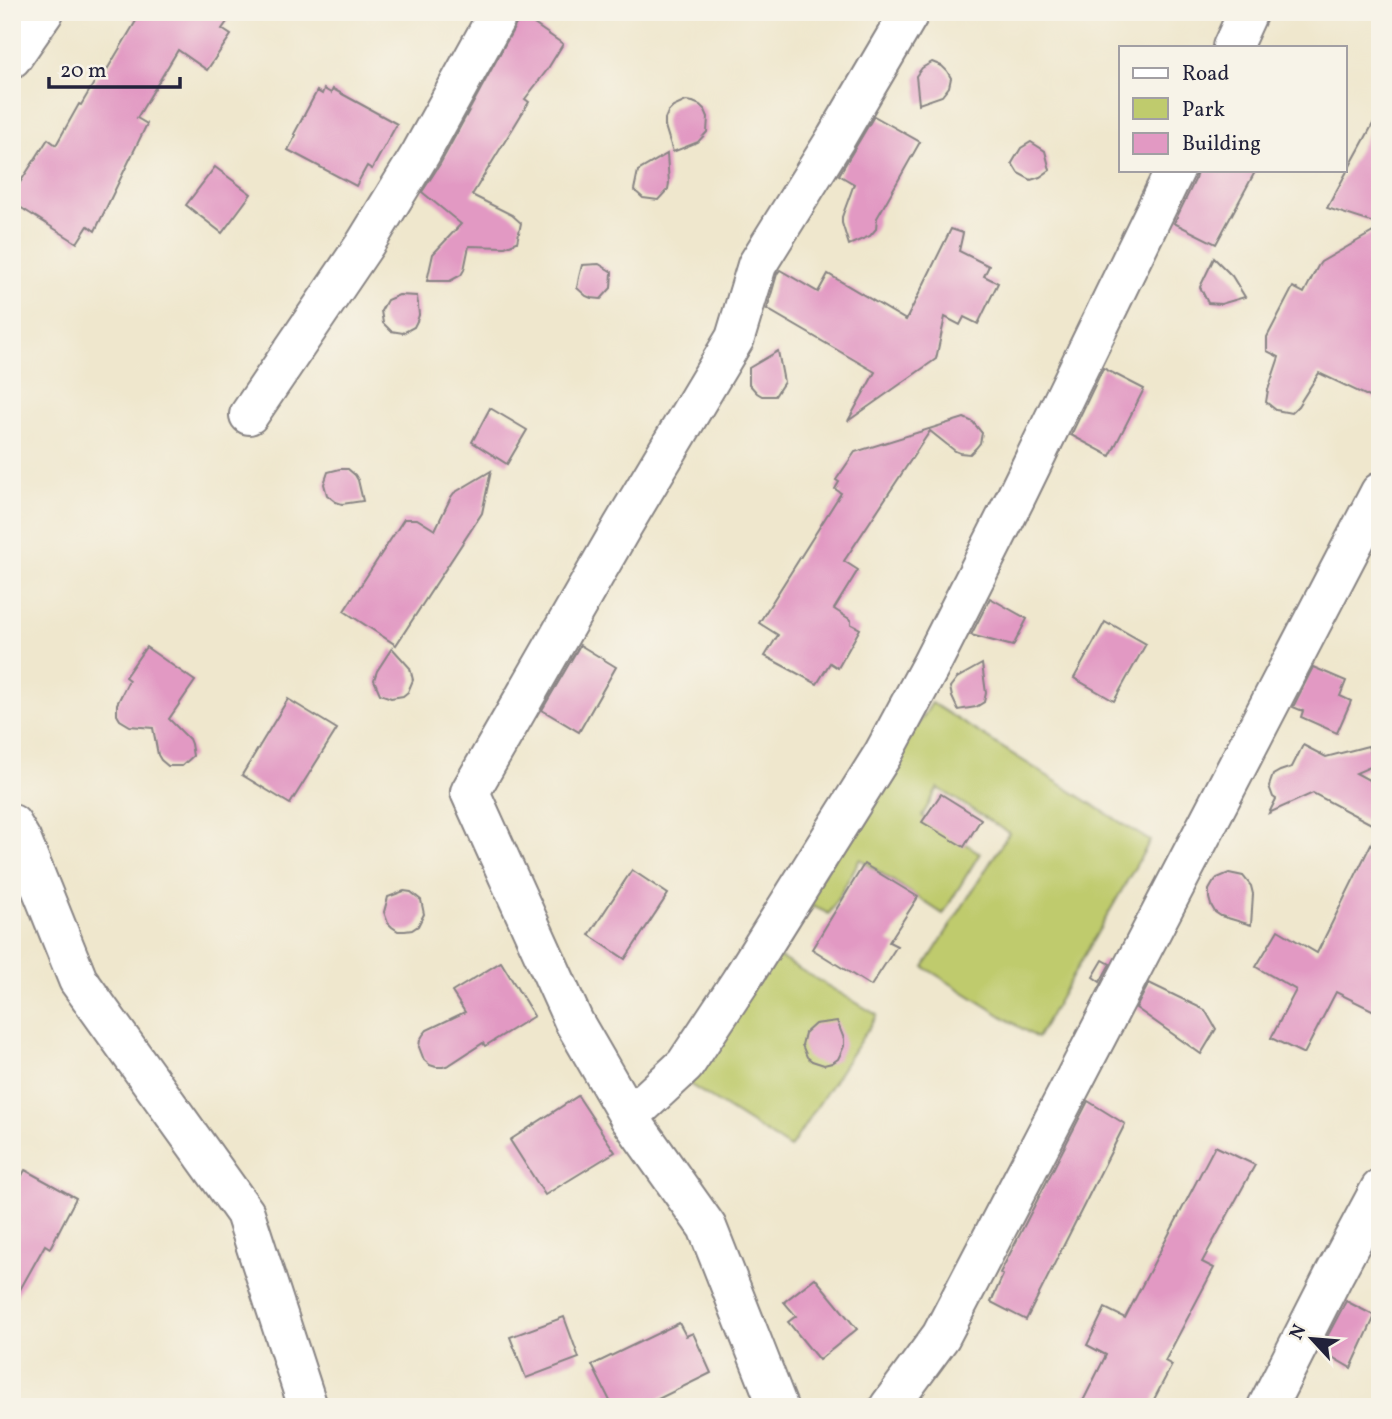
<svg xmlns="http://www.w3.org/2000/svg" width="1392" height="1419" viewBox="0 0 1392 1419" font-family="Vollkorn,serif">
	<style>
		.green { fill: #bfcb6d; stroke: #707654; stroke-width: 2 }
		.building { fill: #e299c3 }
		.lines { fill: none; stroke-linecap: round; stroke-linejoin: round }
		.street-casing { stroke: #888484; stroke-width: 42 }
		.street { stroke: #fff; stroke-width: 38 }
	</style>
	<rect width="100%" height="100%" fill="#f7f3e8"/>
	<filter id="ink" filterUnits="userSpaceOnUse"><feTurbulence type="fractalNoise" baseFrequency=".0143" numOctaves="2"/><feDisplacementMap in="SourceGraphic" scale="14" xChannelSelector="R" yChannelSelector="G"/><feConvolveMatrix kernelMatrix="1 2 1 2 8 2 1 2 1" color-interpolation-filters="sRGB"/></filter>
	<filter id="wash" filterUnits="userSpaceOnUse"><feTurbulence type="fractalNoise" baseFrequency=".00686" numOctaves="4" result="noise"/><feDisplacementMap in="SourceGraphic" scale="28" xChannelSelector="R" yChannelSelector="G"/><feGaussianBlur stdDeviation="1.57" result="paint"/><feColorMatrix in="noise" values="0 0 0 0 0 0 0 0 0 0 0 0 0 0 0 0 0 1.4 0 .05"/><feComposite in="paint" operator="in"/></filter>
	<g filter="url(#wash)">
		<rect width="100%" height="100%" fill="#efe7cd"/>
		<polygon class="green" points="932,703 1150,841 1037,1038 924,967 1009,833 938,788 922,816 980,853 943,914 860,859 829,914 813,906 779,957 877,1015 790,1148 689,1084"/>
		<g id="blocks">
			<g class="building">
				<polygon points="124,12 234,12 222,29 231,35 207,70 178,50 137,118 147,124 95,231 88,226 77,243 12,202 12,195 48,139 56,145 79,104 81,105 101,71 105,73 136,21"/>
				<polygon points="521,15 563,44 547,70 525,99 529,102 472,195 512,215 521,223 517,242 505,247 469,246 464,270 461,275 450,281 427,281 433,254 461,224 422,192 440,164"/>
				<polygon points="932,62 942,66 947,71 951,78 949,87 942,96 919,104 916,76 922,68"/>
				<polygon points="324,89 331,93 333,89 397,124 372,169 367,166 356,186 288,150 296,135 294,134 317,91 322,94"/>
				<polygon points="686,101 693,102 700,105 705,110 708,117 707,132 698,142 673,152 665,126 665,119 668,112 673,107"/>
				<polygon points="1380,111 1380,225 1327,208"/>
				<polygon points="874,116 920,142 877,218 876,229 870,236 849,245 842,223 842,217 854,184 839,175"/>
				<polygon points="1031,142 1045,151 1050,170 1040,177 1031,180 1018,173 1012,163 1021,148"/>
				<polygon points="667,154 669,183 668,189 658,200 643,198 634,190 638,171"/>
				<polygon points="215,167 251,194 222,233 186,205"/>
				<polygon points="1197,170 1256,170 1216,244 1174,223 1195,180"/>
				<polygon points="1380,228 1380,402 1319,373 1298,406 1291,413 1276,410 1266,402 1268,390 1279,357 1267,351 1267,337 1293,287 1304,293 1318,266 1321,262"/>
				<polygon points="951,229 963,233 959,251 989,266 984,276 998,283 978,324 964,317 960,325 945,317 936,359 848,421 875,372 767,309 777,274 780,270 818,292 828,274 906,320"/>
				<polygon points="1214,258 1232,276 1245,297 1221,304 1208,303 1200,287"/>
				<polygon points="599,264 612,272 611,288 601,299 591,298 586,296 577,288 579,277 582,265"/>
				<polygon points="399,295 417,296 419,315 417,321 414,327 403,333 391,331 383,323 381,311 387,300"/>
				<polygon points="778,351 784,382 775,396 762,396 757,393 749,384 749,368"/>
				<polygon points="1103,368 1144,389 1110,456 1071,435"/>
				<polygon points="490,408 527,430 507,464 472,442"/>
				<polygon points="964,418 973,422 982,433 980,443 976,448 970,454 960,453 955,451 930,431 844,561 858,570 834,609 851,620 851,624 860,629 838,668 830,663 817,684 765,656 778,635 759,623 841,493 835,489 839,482 836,480 855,452"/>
				<polygon points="340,469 348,469 355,475 358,480 363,501 342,504 336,502 327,495 324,484 328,472"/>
				<polygon points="491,471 482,513 396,645 344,611 404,519 417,519 435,530 451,497 454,493"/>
				<polygon points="990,598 1027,619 1013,646 971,635"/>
				<polygon points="1105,622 1110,625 1111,624 1146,644 1114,701 1074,678"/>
				<polygon points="580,645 616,667 579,732 542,710"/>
				<polygon points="146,647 195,681 169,719 189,739 191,744 193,756 182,766 168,766 161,760 158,755 153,728 130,726 120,720 117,715 117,704 129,680 125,677"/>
				<polygon points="392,648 410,668 413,680 408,692 403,696 391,698 380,694 374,680 377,671"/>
				<polygon points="982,664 986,693 984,702 976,707 958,710 952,697 950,687 957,678"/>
				<polygon points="1313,667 1346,681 1340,696 1351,701 1337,733 1301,717 1303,711 1293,707"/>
				<polygon points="288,699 337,729 290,804 242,775"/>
				<polygon points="1303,745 1326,757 1368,746 1375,765 1356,773 1380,786 1380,1014 1336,992 1304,1054 1271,1038 1296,990 1256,967 1278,930 1317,953 1379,828 1313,793 1269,813 1276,799 1273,797 1269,786 1273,775 1280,771 1292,767"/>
				<polygon points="941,794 981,819 964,847 922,822"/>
				<polygon points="864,864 918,897 889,942 897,946 871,986 812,949"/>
				<polygon points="632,870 668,894 625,959 589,935"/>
				<polygon points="1229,873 1243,876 1251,886 1253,894 1251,925 1221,916 1215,912 1211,905 1209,898 1209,890 1213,883 1217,878"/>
				<polygon points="404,891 411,892 421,900 424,914 418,926 412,930 405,931 398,931 392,927 388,923 384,912 388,897"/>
				<polygon points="1103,960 1110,964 1100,982 1093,977"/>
				<polygon points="501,962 534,1016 485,1046 483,1043 449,1065 443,1067 436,1067 430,1065 424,1060 419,1047 420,1040 423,1035 427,1030 465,1012 452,992"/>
				<polygon points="1149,983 1205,1010 1216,1029 1201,1054 1136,1008"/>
				<polygon points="837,1021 844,1039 844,1046 841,1053 838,1059 832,1063 824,1065 812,1061 807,1057 802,1045 805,1033 815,1024"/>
				<polygon points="578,1096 615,1152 545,1195 510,1140"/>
				<polygon points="1088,1101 1125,1124 1026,1320 991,1302 1003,1275 1000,1273"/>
				<polygon points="1215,1146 1255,1165 1202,1262 1214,1268 1165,1361 1172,1365 1150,1407 1080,1407 1106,1355 1087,1345 1105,1308 1125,1318"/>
				<polygon points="25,1170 76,1198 50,1248 45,1245 12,1304 12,1194"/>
				<polygon points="815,1278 857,1329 819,1360 788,1322 796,1316 784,1302"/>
				<polygon points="1346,1301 1375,1316 1351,1368 1320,1350"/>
				<polygon points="564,1317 579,1358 526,1378 510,1337"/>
				<polygon points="679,1323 686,1336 693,1333 711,1373 642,1407 613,1407 592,1365"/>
			</g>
		</g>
	</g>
	<g filter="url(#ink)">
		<use href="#blocks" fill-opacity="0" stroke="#888484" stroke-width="2"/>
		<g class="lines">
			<defs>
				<g id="street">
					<polyline points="1232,47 1248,12"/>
					<polyline points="12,58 44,12"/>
					<polyline points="249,415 365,244 421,153 499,12"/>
					<polyline points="12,824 22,841 78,980 245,1213 308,1407"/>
					<polyline points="629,1117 685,1065 740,982 883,754 931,665 1015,499 1175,170"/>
					<polyline points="778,1407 707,1227 629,1117 574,1022 470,792 622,527 735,338 757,265 836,138 910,12"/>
					<polyline points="889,1407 941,1336 1380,492"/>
					<polyline points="1267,1407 1334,1275 1380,1189"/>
				</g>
			</defs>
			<use href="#street" class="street-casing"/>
			<use href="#street" class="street"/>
		</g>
	</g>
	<rect width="1392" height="1419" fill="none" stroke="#f7f3e8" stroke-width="42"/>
	<rect x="1119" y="46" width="228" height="126" fill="#f7f3e8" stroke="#a29fa3" stroke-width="2"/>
	<rect x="1133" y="68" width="35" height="10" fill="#ffffff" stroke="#a29fa3" stroke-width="2"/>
	<text x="1182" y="80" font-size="21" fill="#22223b">Road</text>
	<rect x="1133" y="98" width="35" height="21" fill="#bfcb6d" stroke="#a29fa3" stroke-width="2"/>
	<text x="1182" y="116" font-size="21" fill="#22223b">Park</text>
	<rect x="1133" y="133" width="35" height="21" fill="#e299c3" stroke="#a29fa3" stroke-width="2"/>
	<text x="1182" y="150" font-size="21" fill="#22223b">Building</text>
	<g transform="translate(1312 1339) rotate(296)" stroke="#f7f3e8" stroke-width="5" paint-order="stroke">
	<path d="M0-5L12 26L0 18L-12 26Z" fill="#22223b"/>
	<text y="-10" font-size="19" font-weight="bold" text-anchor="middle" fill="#22223b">N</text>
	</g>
	<path d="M49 77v10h131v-10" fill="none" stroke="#22223b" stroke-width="3.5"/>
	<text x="60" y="77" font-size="21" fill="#22223b" stroke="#f7f3e8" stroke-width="5" paint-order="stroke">20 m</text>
</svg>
